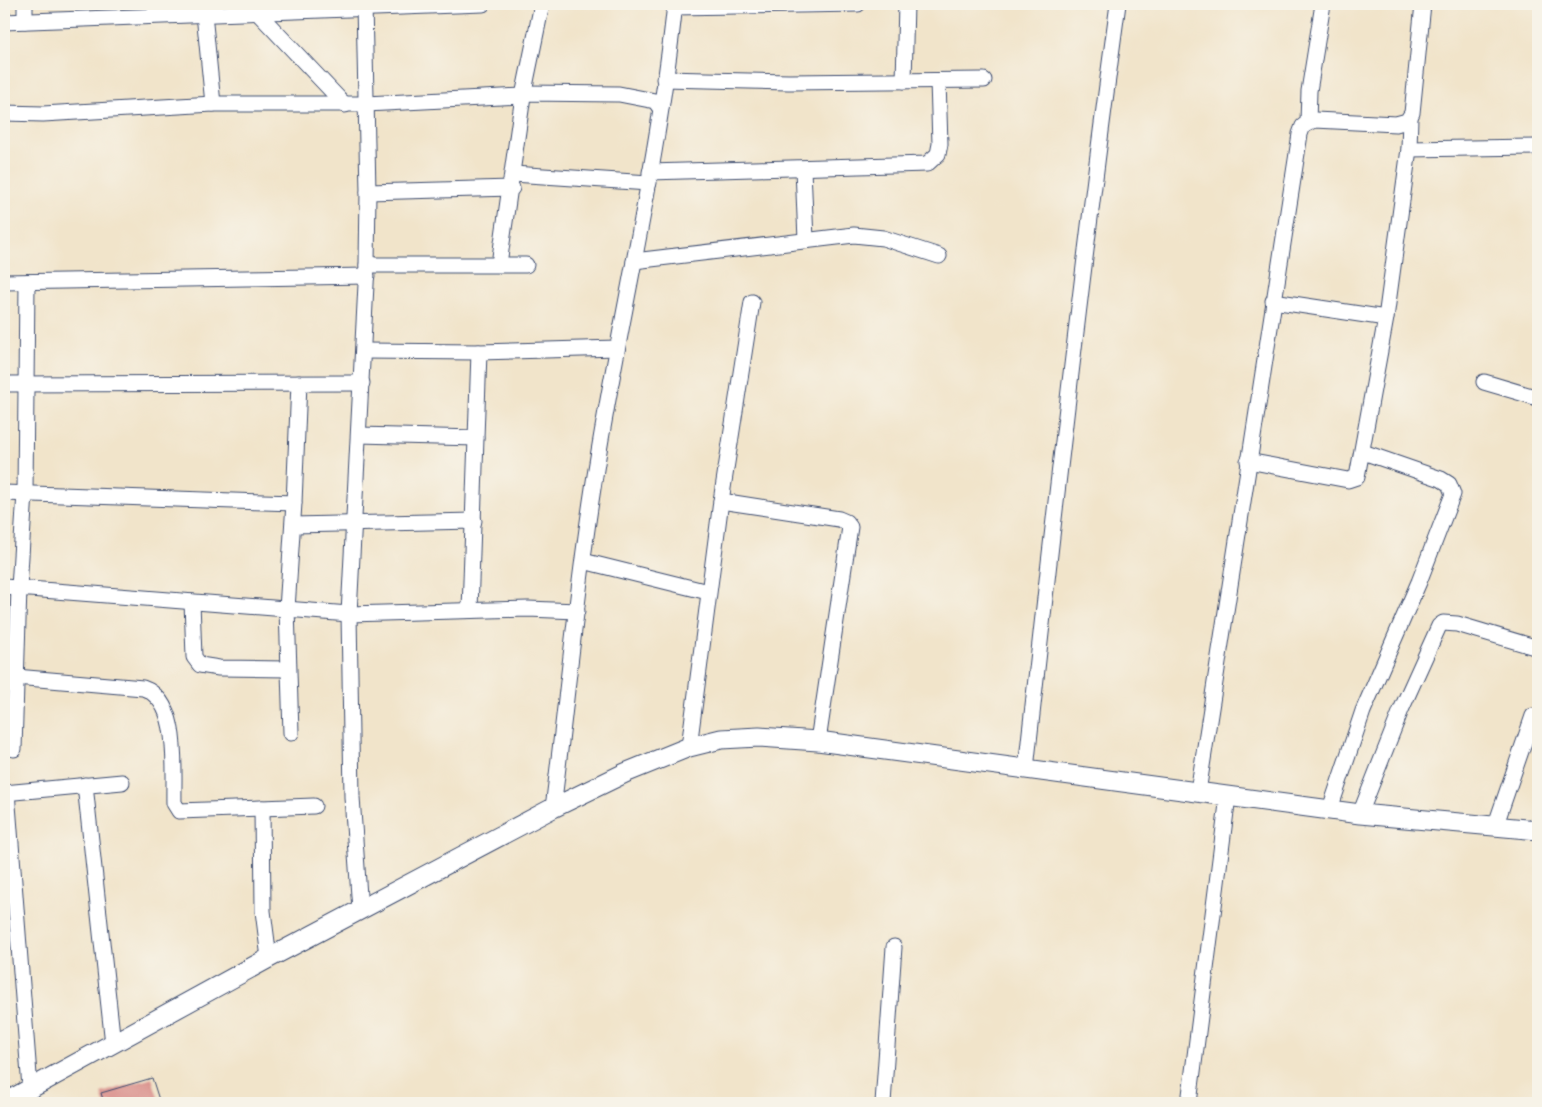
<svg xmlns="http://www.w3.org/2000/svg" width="1542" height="1107" viewBox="0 0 1542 1107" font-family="Mali,sans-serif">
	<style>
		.building { fill: #da928d }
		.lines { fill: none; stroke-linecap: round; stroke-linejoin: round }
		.minor-casing { stroke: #3b4a6e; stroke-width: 17 }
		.major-casing { stroke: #3b4a6e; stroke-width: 21 }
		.minor { stroke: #fff; stroke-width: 15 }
		.major { stroke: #fff; stroke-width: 19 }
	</style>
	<rect width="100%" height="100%" fill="#f7f3e8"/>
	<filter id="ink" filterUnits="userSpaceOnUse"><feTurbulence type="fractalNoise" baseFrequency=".02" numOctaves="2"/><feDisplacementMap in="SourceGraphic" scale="10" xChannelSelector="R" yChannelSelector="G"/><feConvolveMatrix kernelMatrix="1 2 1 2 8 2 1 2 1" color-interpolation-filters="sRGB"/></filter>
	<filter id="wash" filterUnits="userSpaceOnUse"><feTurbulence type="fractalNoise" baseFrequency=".0096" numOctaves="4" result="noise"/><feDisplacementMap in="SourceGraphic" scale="20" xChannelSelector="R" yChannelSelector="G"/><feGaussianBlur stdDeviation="1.12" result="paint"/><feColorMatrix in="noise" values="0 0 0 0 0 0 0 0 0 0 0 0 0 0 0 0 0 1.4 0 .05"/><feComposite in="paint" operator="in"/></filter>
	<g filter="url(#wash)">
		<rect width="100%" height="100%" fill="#f1e4ca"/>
		<g id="blocks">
			<polygon class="building" points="152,1078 160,1103 104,1103 101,1093"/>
		</g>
	</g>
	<g filter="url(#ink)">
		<use href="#blocks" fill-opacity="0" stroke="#3b4a6e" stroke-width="1"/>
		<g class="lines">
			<defs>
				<g id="minor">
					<polyline points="25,4 25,21"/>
					<polyline points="203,4 213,104"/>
					<polyline points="674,7 858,4"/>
					<polyline points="257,12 345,105"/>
					<polyline points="4,22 483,4"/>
					<polyline points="664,79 789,82 984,80"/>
					<polyline points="904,81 906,4"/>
					<polyline points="4,113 43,114 213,104 366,104 523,96 525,93 619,94 655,101 660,108"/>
					<polyline points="1308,122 1309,91 1323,4"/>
					<polyline points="1409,149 1538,147"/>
					<polyline points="803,169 806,240"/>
					<polyline points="650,172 927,164 938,154 940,144 938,81"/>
					<polyline points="513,174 649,183"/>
					<polyline points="368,192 512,188"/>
					<polyline points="634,261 854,235 883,238 939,256"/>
					<polyline points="499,264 523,96 542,4"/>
					<polyline points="367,265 526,265"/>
					<polyline points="4,282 367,276"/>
					<polyline points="1273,301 1386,318"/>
					<polyline points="364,351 479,352 617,348"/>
					<polyline points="1484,382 1538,398"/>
					<polyline points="4,384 362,383"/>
					<polyline points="359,435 476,438"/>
					<polyline points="1248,461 1348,480 1357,477 1386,318 1409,149 1410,118"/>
					<polyline points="4,493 294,503"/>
					<polyline points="721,501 839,519 846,522 850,527 818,741"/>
					<polyline points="293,525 474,521"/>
					<polyline points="583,561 708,592"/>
					<polyline points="4,587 349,614 528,609 577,611"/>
					<polyline points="192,602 194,657 200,665 219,668 288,669"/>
					<polyline points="470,610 479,352"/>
					<path d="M4,676L143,688C181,701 173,769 174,803L179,811L314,806"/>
					<polyline points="291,733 287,609 294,503 299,383"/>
					<polyline points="689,747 721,501 752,302"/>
					<polyline points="14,749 19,588 25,493 27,282"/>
					<path d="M1026,769C1054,513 1083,258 1118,4"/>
					<polyline points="85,785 113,1044"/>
					<polyline points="7,792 30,1088"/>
					<polyline points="1198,792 1300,134 1303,126 1315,120 1396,124 1407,121 1412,113 1423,4"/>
					<polyline points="4,793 122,782"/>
					<polyline points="262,808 263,911 269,958"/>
					<path d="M553,808C568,689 579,569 599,451C624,302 659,154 675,4"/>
					<polyline points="1330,809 1363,711 1419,582 1453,494 1449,484 1441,479 1363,452"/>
					<polyline points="1360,814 1401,710 1439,626 1443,623 1457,624 1538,648"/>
					<polyline points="1495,827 1533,716"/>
					<polyline points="360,910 352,797 349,614 367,265 368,192 364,4"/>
					<polyline points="883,1103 894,947"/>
					<polyline points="1189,1103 1228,796"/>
				</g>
				<polyline id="major" points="4,1103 269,958 553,808 625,773 689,747 721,739 759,737 818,741 1360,814 1538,830"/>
			</defs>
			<use href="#minor" class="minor-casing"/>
			<use href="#major" class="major-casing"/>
			<use href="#minor" class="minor"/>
			<use href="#major" class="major"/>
		</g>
	</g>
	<rect width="1542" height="1107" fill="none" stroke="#f7f3e8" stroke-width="20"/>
</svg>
